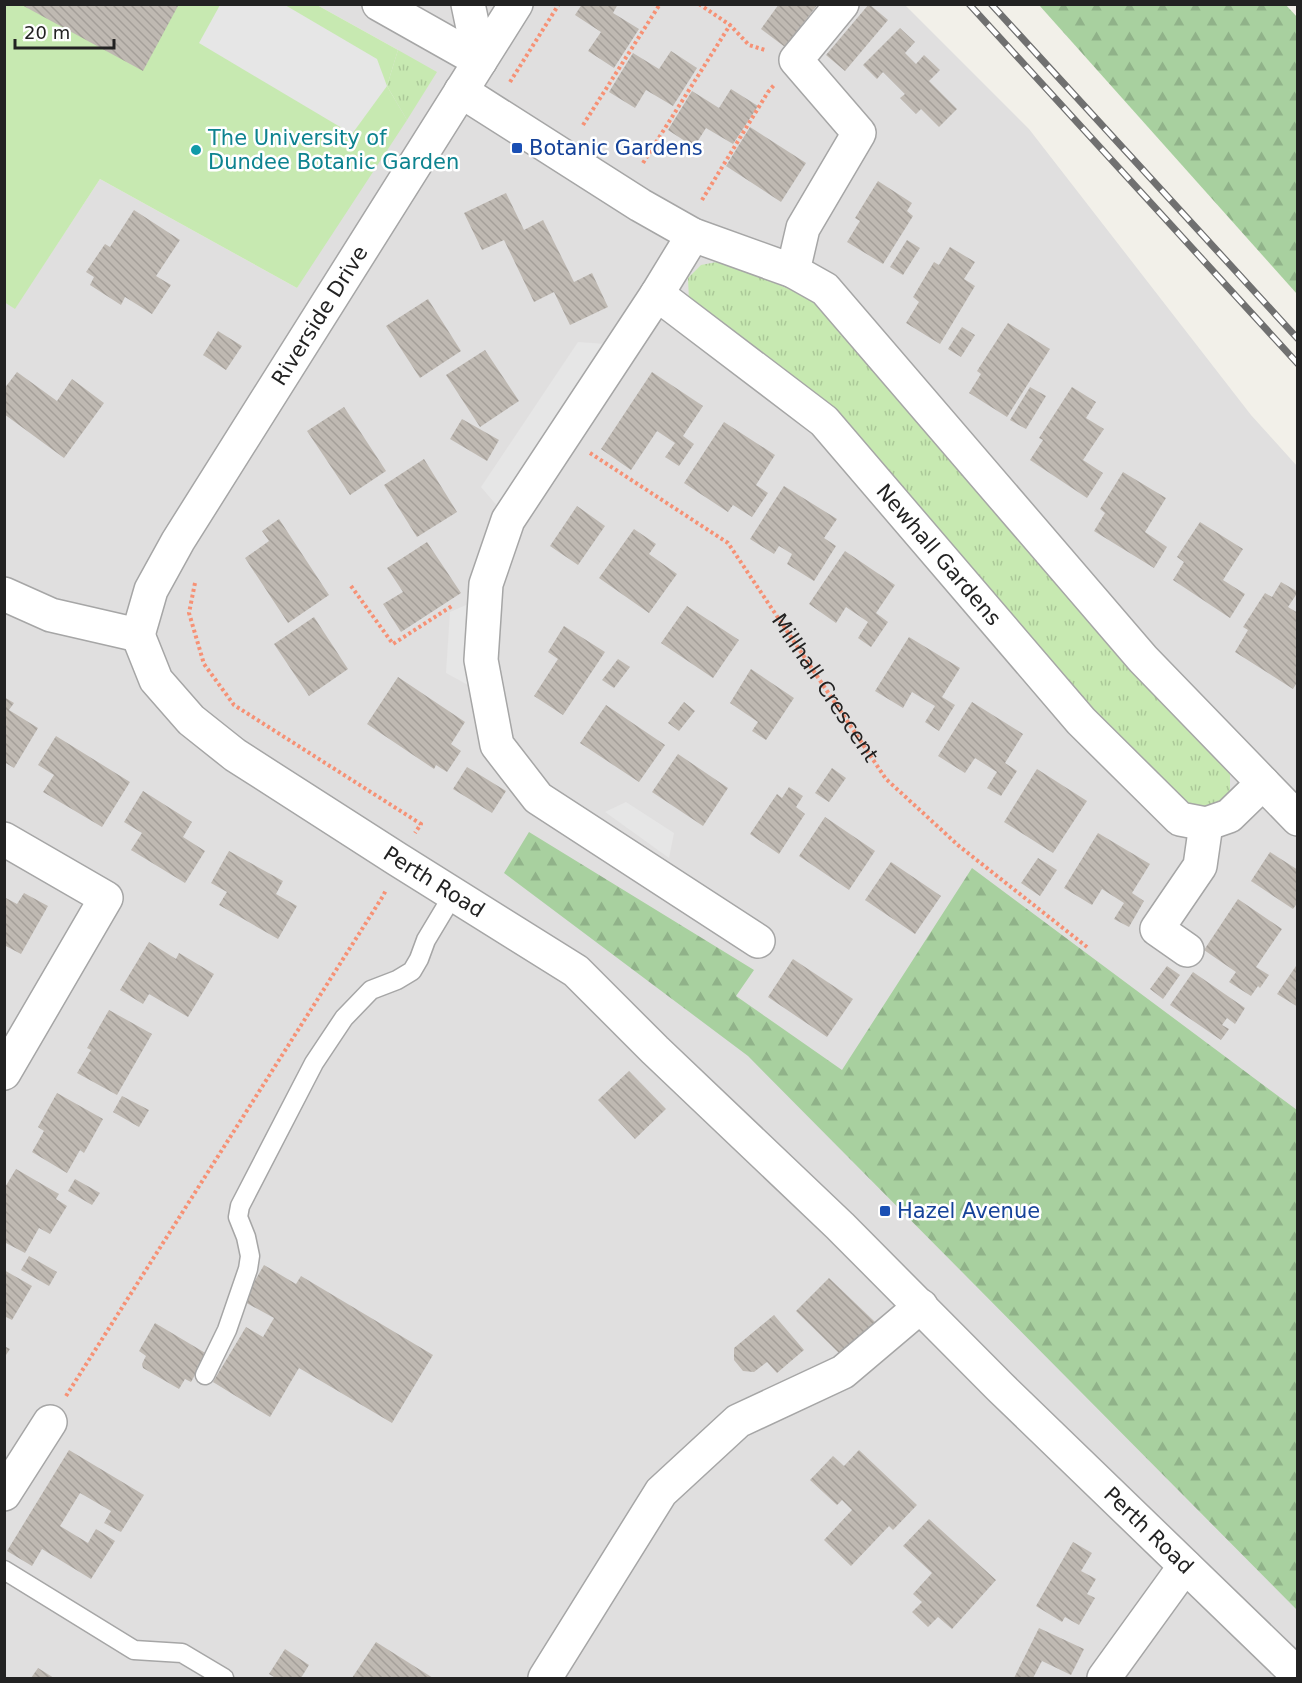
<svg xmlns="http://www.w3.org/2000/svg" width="1302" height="1683" viewBox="0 0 1302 1683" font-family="'DejaVu Sans',sans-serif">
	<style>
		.residential { fill: #e0dfdf }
		.grass { fill: url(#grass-tufts) }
		.forest { fill: url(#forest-firs) }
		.garden { fill: #c7e9b1 }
		.parking { fill: #e6e6e6 }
		.building { fill: url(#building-back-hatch) }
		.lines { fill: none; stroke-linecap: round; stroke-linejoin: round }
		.service-casing { stroke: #a6a6a6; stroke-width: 21 }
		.minor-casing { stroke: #a6a6a6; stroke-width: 36 }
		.tertiary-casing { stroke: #a6a6a6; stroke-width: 36 }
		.path { stroke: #f69175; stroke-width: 4; stroke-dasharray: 3 3; stroke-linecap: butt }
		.service { stroke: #fff; stroke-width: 18 }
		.minor { stroke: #fff; stroke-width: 33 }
		.tertiary { stroke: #fff; stroke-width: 33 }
		.rail-casing { stroke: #707070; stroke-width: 7 }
		.rail { stroke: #fff; stroke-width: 4.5; stroke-dasharray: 14; stroke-linecap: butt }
		.transit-dot { fill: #1a4fb4; stroke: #fff; stroke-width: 2 }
		.culture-dot { fill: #0f9aa8; stroke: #fff; stroke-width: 2 }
		.labels { text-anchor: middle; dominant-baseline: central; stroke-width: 5; stroke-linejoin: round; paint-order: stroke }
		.culture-label { font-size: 21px; fill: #0d838f; stroke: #fff; text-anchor: start }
		.transit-label { font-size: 21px; fill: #164399; stroke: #fff; text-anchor: start }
		.street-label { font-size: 21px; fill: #222; stroke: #fff }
	</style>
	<defs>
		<pattern id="grass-tufts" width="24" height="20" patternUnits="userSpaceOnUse" patternTransform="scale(1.5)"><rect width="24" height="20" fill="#c7e9b1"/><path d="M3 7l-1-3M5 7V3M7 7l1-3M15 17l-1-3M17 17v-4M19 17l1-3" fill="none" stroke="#abc898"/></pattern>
		<pattern id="forest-firs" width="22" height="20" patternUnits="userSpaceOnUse" patternTransform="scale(1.5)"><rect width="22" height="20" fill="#a8d09f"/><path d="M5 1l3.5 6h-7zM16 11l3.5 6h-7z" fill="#90b289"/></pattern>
		<pattern id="building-back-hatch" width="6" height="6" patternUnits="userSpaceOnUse" patternTransform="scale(1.5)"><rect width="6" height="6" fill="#bfb9b2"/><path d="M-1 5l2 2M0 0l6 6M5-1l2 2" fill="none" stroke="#a49f99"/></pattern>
	</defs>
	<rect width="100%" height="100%" fill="#f2f0e9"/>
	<polygon class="residential" points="317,5 905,5 1029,129 1251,415 1297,466 1297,1678 5,1678 4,302 15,308 100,179 297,288 395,99 387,86 398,50"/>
	<g class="grass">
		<polygon points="398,50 437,72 407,120 387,86"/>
		<polygon points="722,261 811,298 1130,670 1230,771 1230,793 1212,811 1185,809 689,301 688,278 701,265"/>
	</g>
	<g class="forest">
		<polygon points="1285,4 1298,18 1297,294 1039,5"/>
		<polygon points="529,832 754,970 736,996 842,1070 972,868 1297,1110 1297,1610 748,1056 504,873"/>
	</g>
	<polygon class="garden" points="4,5 317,5 398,50 387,86 407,120 297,288 100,179 15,309 4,302"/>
	<g class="parking">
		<polygon points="220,5 285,5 377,59 387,86 352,134 199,43"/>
		<polygon points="578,342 606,344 499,508 481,487"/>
		<polygon points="473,602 468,685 446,673 450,612"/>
		<polygon points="626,802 674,833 669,858 605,812"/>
	</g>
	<g class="building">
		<polygon points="20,4 179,4 143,71"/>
		<polygon points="582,4 618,4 613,13 639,29 614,68 588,51 601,32 575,15"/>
		<polygon points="779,4 818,4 785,47 761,29"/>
		<polygon points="869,4 888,20 845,71 826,55"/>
		<polygon points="900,28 915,42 905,53 916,64 924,55 940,70 929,81 957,109 939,127 921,109 916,114 900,98 905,94 883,72 877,79 863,65"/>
		<polygon points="671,51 697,68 673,106 646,90 635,108 609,92 633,53 659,69"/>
		<polygon points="731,89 758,106 733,144 706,128 694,147 668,130 692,91 719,108"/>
		<polygon points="750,127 806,163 781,202 726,166"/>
		<polygon points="878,181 912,203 907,211 913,216 883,264 847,242 860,221 855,218"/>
		<polygon points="506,193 524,230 543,220 574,282 592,273 608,307 570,325 554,292 534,302 504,240 482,250 464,213"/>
		<polygon points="134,210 180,240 156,276 171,285 152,314 125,297 121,305 90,285 94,277 86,272 105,244 110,247"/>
		<polygon points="907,240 920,248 903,275 890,267"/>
		<polygon points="950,247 975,262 964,279 975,286 940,344 906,323 919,302 913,297 934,262 939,265"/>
		<polygon points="428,299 461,351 420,378 386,326"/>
		<polygon points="1008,323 1050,349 1007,417 969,393 981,374 977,371"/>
		<polygon points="962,327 975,335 961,357 948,349"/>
		<polygon points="218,331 242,346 226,370 203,355"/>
		<polygon points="485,350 519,401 480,427 446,375"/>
		<polygon points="17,372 57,401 72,379 104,403 64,458 4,414 4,389"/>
		<polygon points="652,372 703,406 683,436 694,444 679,466 665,457 675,443 657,431 631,470 601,449"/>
		<polygon points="1030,387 1046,396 1026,429 1010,420"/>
		<polygon points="1072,387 1096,402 1086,418 1104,429 1083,460 1103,473 1087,498 1030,460 1043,440 1039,438"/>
		<polygon points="344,407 386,471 350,495 307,431"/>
		<polygon points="462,419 499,440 487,461 450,439"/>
		<polygon points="724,422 775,455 756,485 768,493 752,517 733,505 728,512 684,483"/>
		<polygon points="424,459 457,512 417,537 384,485"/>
		<polygon points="1123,472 1166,498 1145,532 1167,547 1154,568 1094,531 1105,513 1100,509"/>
		<polygon points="784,486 837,519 824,538 836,546 814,581 787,564 792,554 779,546 774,554 750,539"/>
		<polygon points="577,506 605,526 578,565 550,546"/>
		<polygon points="279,519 329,595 288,623 245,558 269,541 262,531"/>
		<polygon points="1200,522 1243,549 1223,580 1245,594 1230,618 1173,580 1184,562 1177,557"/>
		<polygon points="634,529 656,544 649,554 677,574 649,613 599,578"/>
		<polygon points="427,542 461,593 401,632 383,604 403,592 387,568"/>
		<polygon points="845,551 895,585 876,613 888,622 871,647 858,638 868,622 846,607 836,623 809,604"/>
		<polygon points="1281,582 1298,592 1288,607 1298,613 1298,681 1293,689 1235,652 1248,630 1243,627 1265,593 1272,597"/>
		<polygon points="687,606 739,640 713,678 661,643"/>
		<polygon points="314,617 348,669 309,696 274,644"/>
		<polygon points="564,626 605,652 563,715 534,696 558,659 548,652"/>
		<polygon points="909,637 960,668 942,697 955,705 939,731 925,722 935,706 912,692 903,708 875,691"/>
		<polygon points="618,659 630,667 614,688 602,680"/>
		<polygon points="751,669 794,698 766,740 752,731 758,722 730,703"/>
		<polygon points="398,677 465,722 451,744 461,751 447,772 436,765 434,769 367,724"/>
		<polygon points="4,697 14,703 9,710 38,728 14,768 4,762"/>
		<polygon points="684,702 695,711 679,731 668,723"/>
		<polygon points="972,702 1023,734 1005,763 1017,771 1001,796 987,788 997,772 975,758 965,773 938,756"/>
		<polygon points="606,705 665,745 639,782 580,743"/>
		<polygon points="56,736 130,782 102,827 43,792 54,775 38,765"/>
		<polygon points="678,754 728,788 703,826 652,792"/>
		<polygon points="467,767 506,791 492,813 453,789"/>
		<polygon points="832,768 846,778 829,802 815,793"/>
		<polygon points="1037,769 1087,801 1053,853 1004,822"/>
		<polygon points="789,787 803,796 796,807 805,814 779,854 750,834 777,794 782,798"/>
		<polygon points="143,791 192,822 183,837 205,851 185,883 131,850 142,833 124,822"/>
		<polygon points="825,817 875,851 849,890 799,856"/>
		<polygon points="1098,833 1150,864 1132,893 1144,901 1129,927 1114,919 1124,903 1102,889 1092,905 1064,888"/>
		<polygon points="229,851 283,881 276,894 297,906 278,939 219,905 227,892 211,883"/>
		<polygon points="1270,852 1298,870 1298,902 1293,909 1251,881"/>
		<polygon points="1038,858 1057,870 1040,896 1021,883"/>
		<polygon points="891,862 941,896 915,934 865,900"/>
		<polygon points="24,893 48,906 21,954 4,945 4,897 17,904"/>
		<polygon points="1238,899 1282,929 1256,967 1269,975 1260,988 1258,986 1251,996 1229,982 1236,972 1204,950"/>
		<polygon points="149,942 176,959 179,953 214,974 188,1017 149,994 143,1004 120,990"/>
		<polygon points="793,959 853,999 827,1037 768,997"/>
		<polygon points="1298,963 1298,1007 1277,994"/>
		<polygon points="1167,966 1180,975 1163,999 1150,989"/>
		<polygon points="1193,972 1245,1008 1235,1024 1227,1018 1222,1025 1229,1029 1221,1040 1170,1005"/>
		<polygon points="109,1010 152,1034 117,1095 77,1073 91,1050 87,1048"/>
		<polygon points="629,1071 666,1109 635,1139 598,1100"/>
		<polygon points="57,1093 103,1119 84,1153 80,1150 67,1173 32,1152 44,1131 38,1127"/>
		<polygon points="122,1096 149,1110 139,1127 113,1112"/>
		<polygon points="16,1169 59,1194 56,1199 67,1206 50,1234 39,1228 25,1253 4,1242 4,1189"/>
		<polygon points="75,1179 100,1193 92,1205 68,1191"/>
		<polygon points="29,1256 57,1272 49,1286 21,1270"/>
		<polygon points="264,1265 296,1284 301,1276 433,1355 392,1423 299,1368 270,1417 213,1382 246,1327 263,1337 274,1318 243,1301"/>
		<polygon points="4,1270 32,1286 12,1320 4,1316"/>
		<polygon points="829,1278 875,1322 841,1355 796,1311"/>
		<polygon points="774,1315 804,1350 777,1373 767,1362 754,1372 743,1371 734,1360 734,1348"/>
		<polygon points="155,1323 207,1354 191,1382 185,1379 179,1389 143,1368 142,1364 146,1356 139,1351"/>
		<polygon points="4,1346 10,1349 4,1358"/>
		<polygon points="69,1450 144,1495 121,1532 104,1523 111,1511 80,1493 60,1526 88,1543 96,1529 115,1541 91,1579 42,1549 32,1566 7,1551"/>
		<polygon points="859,1450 917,1505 893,1530 889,1526 851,1566 824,1540 852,1510 842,1500 837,1505 810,1480 833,1456 844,1466"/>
		<polygon points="929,1519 996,1580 952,1629 938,1617 928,1627 912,1612 922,1602 913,1594 932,1573 903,1546"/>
		<polygon points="1073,1542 1092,1553 1081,1571 1096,1579 1087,1594 1095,1598 1079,1625 1065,1617 1062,1622 1036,1606"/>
		<polygon points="1039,1628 1084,1649 1071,1675 1042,1661 1033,1678 1014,1678"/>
		<polygon points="376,1642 433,1678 352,1678"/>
		<polygon points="285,1649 309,1665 301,1678 276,1678 269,1674"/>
		<polygon points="38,1668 54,1678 31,1678"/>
	</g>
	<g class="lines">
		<defs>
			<g id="service">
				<polyline points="205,1375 227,1330 248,1269 250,1256 246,1237 238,1217 240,1206 314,1063 344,1018 371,990 397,980 412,971 419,959 426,940 453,895"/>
				<polyline points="4,1570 134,1650 182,1653 224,1678"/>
			</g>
			<g id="minor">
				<polyline points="379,4 480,61"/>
				<polyline points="468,4 480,61"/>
				<polyline points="461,91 640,205 693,235 793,271 825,289 1143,659 1298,819"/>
				<polyline points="693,235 657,294 508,520 486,584 481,660 497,745 538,798 758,941"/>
				<polyline points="793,271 803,228 859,133 796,60 842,4"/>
				<path id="s2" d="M657,294L824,421L1081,721L1180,819L1206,824L1229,816L1263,783"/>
				<polyline points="4,839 106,898 4,1073"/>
				<polyline points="1187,950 1157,929 1200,866 1206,824"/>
				<polyline points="4,1494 50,1422"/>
				<polyline points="545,1678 661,1492 738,1421 843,1372 921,1306"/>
				<polyline points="1104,1678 1185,1566"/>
			</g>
			<g id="tertiary">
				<polyline points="4,594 51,615 138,635"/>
				<path id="s3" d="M138,635L156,680L191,720L235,755L397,859L576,971L655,1050L840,1226L1000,1387L1298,1675"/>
				<path id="s4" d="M138,635L151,590L178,541L516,4"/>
			</g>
		</defs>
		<use href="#service" class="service-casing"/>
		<use href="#minor" class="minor-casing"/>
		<use href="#tertiary" class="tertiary-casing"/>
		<g class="path">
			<polyline points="699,4 730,25 749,45 765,50"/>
			<polyline points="510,82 559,4"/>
			<polyline points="583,125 660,4"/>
			<polyline points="643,163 730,25"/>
			<polyline points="702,200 768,92 775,84"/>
			<path id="s1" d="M590,453L728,543L886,779L959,846L1087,947"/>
			<polyline points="195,583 189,613 204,664 234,705 421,824 415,833"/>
			<polyline points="351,586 393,644 452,606"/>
			<polyline points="66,1396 383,896 386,890"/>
		</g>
		<use href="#service" class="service"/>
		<use href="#minor" class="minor"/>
		<use href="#tertiary" class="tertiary"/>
		<defs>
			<g id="rail">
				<polyline points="969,4 1298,364"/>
				<polyline points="991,4 1298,339"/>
			</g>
		</defs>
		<use href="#rail" class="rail-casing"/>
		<use href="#rail" class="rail"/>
	</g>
	<g class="transit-dot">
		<rect x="511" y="142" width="12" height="12" rx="3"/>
		<rect x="879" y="1205" width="12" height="12" rx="3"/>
	</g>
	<circle class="culture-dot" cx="196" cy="150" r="6"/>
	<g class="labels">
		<g class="culture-label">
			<text x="208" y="138">The University of<tspan x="208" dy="24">Dundee Botanic Garden</tspan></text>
		</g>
		<g class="transit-label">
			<text x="529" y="148">Botanic Gardens</text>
			<text x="897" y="1211">Hazel Avenue</text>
		</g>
		<g class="street-label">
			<text stroke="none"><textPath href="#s4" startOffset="369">Riverside Drive</textPath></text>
			<text stroke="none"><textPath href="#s2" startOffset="386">Newhall Gardens</textPath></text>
			<text stroke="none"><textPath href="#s1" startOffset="339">Millhall Crescent</textPath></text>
			<text stroke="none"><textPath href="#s3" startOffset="394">Perth Road</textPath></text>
			<text stroke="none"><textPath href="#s3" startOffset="1362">Perth Road</textPath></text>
		</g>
	</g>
	<rect width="1302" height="1683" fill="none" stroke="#222222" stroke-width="12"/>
	<path d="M15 39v9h99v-9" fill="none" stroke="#222222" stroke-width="3"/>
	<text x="24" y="39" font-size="18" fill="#222222" stroke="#ffffff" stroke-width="4.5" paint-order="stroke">20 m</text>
</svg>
